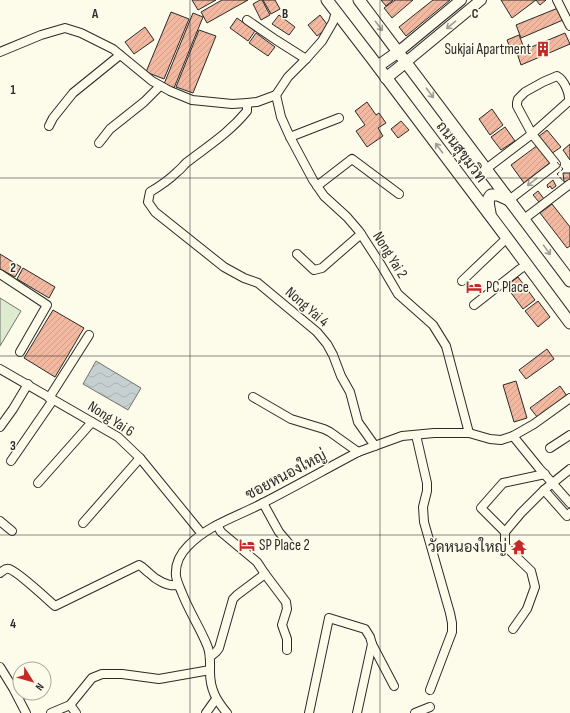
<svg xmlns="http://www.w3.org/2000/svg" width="570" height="713" viewBox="0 0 570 713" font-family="'Sofia Sans Condensed',Sarabun,sans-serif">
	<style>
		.park { fill: #deebd1; stroke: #74746e }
		.water { fill: url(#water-waves); stroke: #74746e }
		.building { fill: url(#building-hatch); stroke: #2b2b2b }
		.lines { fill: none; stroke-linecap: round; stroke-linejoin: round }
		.minor-casing { stroke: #2b2b2b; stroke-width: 10 }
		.major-casing { stroke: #2b2b2b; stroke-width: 12 }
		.highway-casing { stroke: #2b2b2b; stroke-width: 13 }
		.minor { stroke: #fdfbea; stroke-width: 8 }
		.major { stroke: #fdfbea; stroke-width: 10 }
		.highway { stroke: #fdfbea; stroke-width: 11 }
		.fence { stroke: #2b2b2b; stroke-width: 1; stroke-dasharray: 5 2; stroke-linecap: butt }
		.oneway { stroke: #9e9d94 }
		.grid { fill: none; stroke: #2b2b2b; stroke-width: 1; stroke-opacity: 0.55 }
		.labels { text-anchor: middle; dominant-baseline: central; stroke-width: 3; stroke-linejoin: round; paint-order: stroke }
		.poi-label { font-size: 15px; fill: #2b2b2b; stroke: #fdfbea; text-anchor: end }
		.street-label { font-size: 15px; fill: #2b2b2b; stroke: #fdfbea }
		.grid-label { font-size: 13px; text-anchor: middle; font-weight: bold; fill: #2b2b2b; stroke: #fdfbea; stroke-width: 3; stroke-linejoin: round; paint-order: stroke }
	</style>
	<defs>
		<pattern id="water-waves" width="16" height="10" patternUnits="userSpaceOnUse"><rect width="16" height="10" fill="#c7d0d0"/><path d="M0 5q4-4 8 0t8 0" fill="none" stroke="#abb3b3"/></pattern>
		<pattern id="building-hatch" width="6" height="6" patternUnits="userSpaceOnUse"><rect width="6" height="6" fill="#f2b8a0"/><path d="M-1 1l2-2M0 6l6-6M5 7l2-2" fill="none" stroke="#d09e8a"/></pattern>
	</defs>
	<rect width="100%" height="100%" fill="#fdfbea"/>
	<polygon class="park" points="0,298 21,311 0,346"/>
	<polygon class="water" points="96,361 141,388 128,410 83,384"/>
	<g class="building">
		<polygon points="192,0 216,0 198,10"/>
		<polygon points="222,0 248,0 207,23 201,12"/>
		<polygon points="260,0 262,0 270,15 261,20 253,4"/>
		<polygon points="263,0 275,0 280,9 271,14"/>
		<polygon points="381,0 393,0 386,6"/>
		<polygon points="395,0 413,0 392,18 384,8"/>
		<polygon points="433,0 450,0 406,36 399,27"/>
		<polygon points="501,0 546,0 540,5 536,0 512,18"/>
		<polygon points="558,8 563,20 521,38 516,25"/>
		<polygon points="171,12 189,19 164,79 146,72"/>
		<polygon points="193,13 203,17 174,88 164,84"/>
		<polygon points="279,15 295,27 289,35 272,24"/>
		<polygon points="320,15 329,27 317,36 308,25"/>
		<polygon points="237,18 255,31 248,41 230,28"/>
		<polygon points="145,27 154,40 134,54 125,42"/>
		<polygon points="199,30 216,36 193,93 176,87"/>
		<polygon points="256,33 275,47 268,56 249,43"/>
		<polygon points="565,33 570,44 521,65 517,53"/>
		<polygon points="519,35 524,48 512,53 507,40"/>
		<polygon points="367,102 376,115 379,113 386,123 378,128 383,136 367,147 356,131 365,125 355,111"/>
		<polygon points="492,109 503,125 490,135 479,119"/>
		<polygon points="401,121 409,130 398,138 391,129"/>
		<polygon points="505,127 515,141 501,150 491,137"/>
		<polygon points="547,130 561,147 551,154 538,137"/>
		<polygon points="570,144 570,160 563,150"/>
		<polygon points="538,145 551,162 524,183 511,165"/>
		<polygon points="563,173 570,173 570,180 564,182"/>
		<polygon points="553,180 556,186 552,189 550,186 548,188 547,185"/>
		<polygon points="538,191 544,199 539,202 533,195"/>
		<polygon points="552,204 570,227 570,246 567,248 540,213"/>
		<polygon points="0,254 21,267 15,277 0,269"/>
		<polygon points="23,268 55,287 49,298 17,279"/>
		<polygon points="518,277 535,300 523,309 506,286"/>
		<polygon points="538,301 550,317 538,327 525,311"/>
		<polygon points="53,310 84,328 55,377 24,358"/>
		<polygon points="547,349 554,359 526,379 519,370"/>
		<polygon points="516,381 527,418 514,422 503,385"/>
		<polygon points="560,386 567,396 538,418 530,408"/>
	</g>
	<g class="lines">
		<defs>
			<g id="minor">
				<polyline points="557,0 570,26"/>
				<polyline points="247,20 276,40 306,59"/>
				<polyline points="0,52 41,35 65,28 81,33 113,49 152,81 170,91 192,100 232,104 247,103 257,102 276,95 288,77 306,59 322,41 333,22 336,12"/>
				<polyline points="276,95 281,117 290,137 313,180 324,196 347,217 359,231 381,265 398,294 433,325 446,346 469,433"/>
				<path d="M247,103V111C229,133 208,146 186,163C183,166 181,169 177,172C169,180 160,186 150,192L148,202L155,212L224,267L244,278L258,283L317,332L327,344L333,355L341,376L350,392L358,422L375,446"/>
				<polyline points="49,126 53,118 73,93 120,55"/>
				<polyline points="290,137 339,118"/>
				<polyline points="99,143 110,129 144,102 160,86"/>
				<path d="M486,169L532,134L569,101C570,93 564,80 557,76L543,82L525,92L518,99L517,103V106L532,134L556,164L509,200"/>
				<polyline points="317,186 352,159 399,194"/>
				<polyline points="524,219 570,184"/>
				<polyline points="297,254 314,270 322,268 361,234"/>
				<polyline points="0,274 47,305 20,352"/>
				<polyline points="462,281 507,238"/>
				<polyline points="474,305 520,269 527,265"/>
				<polyline points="0,369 118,437 140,458 202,534"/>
				<polyline points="253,397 291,419 324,429 330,432 358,452"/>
				<polyline points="49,398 89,335"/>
				<polyline points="0,427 13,409 28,384"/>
				<polyline points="416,435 427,483 427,491 423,507 424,522 450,613 452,623 452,632 430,690"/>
				<polyline points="513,436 539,468 570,503"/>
				<polyline points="550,448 570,435"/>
				<polyline points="11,461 53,400"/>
				<polyline points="570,469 544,490 567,516 570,513"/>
				<polyline points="38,483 92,422"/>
				<polyline points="263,503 274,523 279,532 291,546"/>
				<polyline points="0,521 12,531"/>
				<polyline points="83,523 140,458"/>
				<polyline points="217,525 221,532 257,562 265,574 286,602 287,609 282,625 287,639 287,650"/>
				<polyline points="505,532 481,508 503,483 545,474"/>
				<path d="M0,573C3,571 5,568 9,569C16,570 47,599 55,606L139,565C143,567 145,570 149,573C156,580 168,587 178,585"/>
				<polyline points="513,629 527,609 535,587 531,571 505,546 505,532 521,513 544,490"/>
				<polyline points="372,644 394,686"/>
				<polyline points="210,657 216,652 219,648 233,599 237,595 265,574"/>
				<polyline points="0,667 13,688 26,713"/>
				<polyline points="70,705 76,713"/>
				<polyline points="51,713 70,705 92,678 102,674 122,674 159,679 210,670"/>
				<polyline points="206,713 216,699"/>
				<path d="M227,713C216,700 210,689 210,672C210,663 211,654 207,645C200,628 189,611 182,593C180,588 177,582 176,576C175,565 180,554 188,546C208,525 236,517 261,504C294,487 326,469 358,452L402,436L434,433H469L490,439L501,440L513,436L534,424L570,398"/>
				<polyline points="309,713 329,618 365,629 370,637 372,644 357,713"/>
				<polyline points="415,713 430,707"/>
			</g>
			<g id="major">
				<polyline points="398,52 461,0"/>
				<polyline points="406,62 481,0"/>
			</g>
			<g id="highway">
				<polyline points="327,0 370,56 507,238 570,323"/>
				<polyline points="359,0 570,281"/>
				<polyline points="378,66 398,52"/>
				<polyline points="386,78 406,62"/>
				<path d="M490,213C489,206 486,200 491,195H498L509,200"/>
			</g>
		</defs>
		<use href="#minor" class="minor-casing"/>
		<use href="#major" class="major-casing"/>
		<use href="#highway" class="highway-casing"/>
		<use href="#minor" class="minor"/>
		<use href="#major" class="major"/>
		<use href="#highway" class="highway"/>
		<polyline class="fence" points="557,162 563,169 557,174 564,182"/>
	</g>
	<defs><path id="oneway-shaft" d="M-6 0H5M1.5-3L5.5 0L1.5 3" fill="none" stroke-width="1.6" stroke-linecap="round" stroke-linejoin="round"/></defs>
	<g class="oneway">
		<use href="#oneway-shaft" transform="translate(451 25) rotate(140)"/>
		<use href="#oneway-shaft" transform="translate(379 26) rotate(53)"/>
		<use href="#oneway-shaft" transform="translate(430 93) rotate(53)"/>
		<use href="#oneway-shaft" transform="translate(439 148) rotate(-127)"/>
		<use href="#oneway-shaft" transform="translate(532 182) rotate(142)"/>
		<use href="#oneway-shaft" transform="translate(547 250) rotate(54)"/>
	</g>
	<path class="grid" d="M190,0V713M380,0V713M0,178H570M0,356H570M0,535H570"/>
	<defs>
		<symbol id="building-bare" viewBox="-9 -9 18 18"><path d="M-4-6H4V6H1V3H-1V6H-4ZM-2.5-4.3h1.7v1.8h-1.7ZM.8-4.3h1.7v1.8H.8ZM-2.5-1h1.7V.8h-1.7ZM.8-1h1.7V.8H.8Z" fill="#c62828" stroke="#fdfbea" stroke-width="2.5" paint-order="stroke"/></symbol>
		<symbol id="hotel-bare" viewBox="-9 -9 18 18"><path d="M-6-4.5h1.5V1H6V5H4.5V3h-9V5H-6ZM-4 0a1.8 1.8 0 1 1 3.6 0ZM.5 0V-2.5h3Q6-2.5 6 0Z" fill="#c62828" stroke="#fdfbea" stroke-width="2.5" paint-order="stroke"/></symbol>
		<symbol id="temple-bare" viewBox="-9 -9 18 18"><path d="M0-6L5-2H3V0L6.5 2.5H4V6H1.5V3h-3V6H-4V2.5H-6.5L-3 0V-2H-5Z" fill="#c62828" stroke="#fdfbea" stroke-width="2.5" paint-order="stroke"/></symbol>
	</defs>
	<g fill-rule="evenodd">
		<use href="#building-bare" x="532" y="38" width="22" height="22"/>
		<use href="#hotel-bare" x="463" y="276" width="22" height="22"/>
		<use href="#hotel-bare" x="236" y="534" width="22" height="22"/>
		<use href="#temple-bare" x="508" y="536" width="22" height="22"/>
	</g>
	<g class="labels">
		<g class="poi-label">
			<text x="531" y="49">Sukjai Apartment</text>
			<text x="486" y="287" text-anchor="start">PC Place</text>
			<text x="259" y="545" text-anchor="start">SP Place 2</text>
			<text x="507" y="547">วัดหนองใหญ่</text>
		</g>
		<g class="street-label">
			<text transform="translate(461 152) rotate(53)">ถนนสุขุมวิท</text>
			<text transform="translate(390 255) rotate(58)">Nong Yai 2</text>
			<text transform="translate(307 307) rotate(41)">Nong Yai 4</text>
			<text transform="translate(111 419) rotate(33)">Nong Yai 6</text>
			<text transform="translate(286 475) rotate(-28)">ซอยหนองใหญ่</text>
		</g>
	</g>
	<g class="grid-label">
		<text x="95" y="18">A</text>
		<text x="285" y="18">B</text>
		<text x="475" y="18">C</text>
		<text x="13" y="94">1</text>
		<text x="13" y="272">2</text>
		<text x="13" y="450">3</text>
		<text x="13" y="628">4</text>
	</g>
	<g transform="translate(32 681) rotate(127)"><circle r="19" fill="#fdfbea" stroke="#a9a89e"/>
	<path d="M0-3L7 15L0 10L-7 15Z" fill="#c62828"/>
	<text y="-6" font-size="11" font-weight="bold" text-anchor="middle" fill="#2b2b2b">N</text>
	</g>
</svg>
